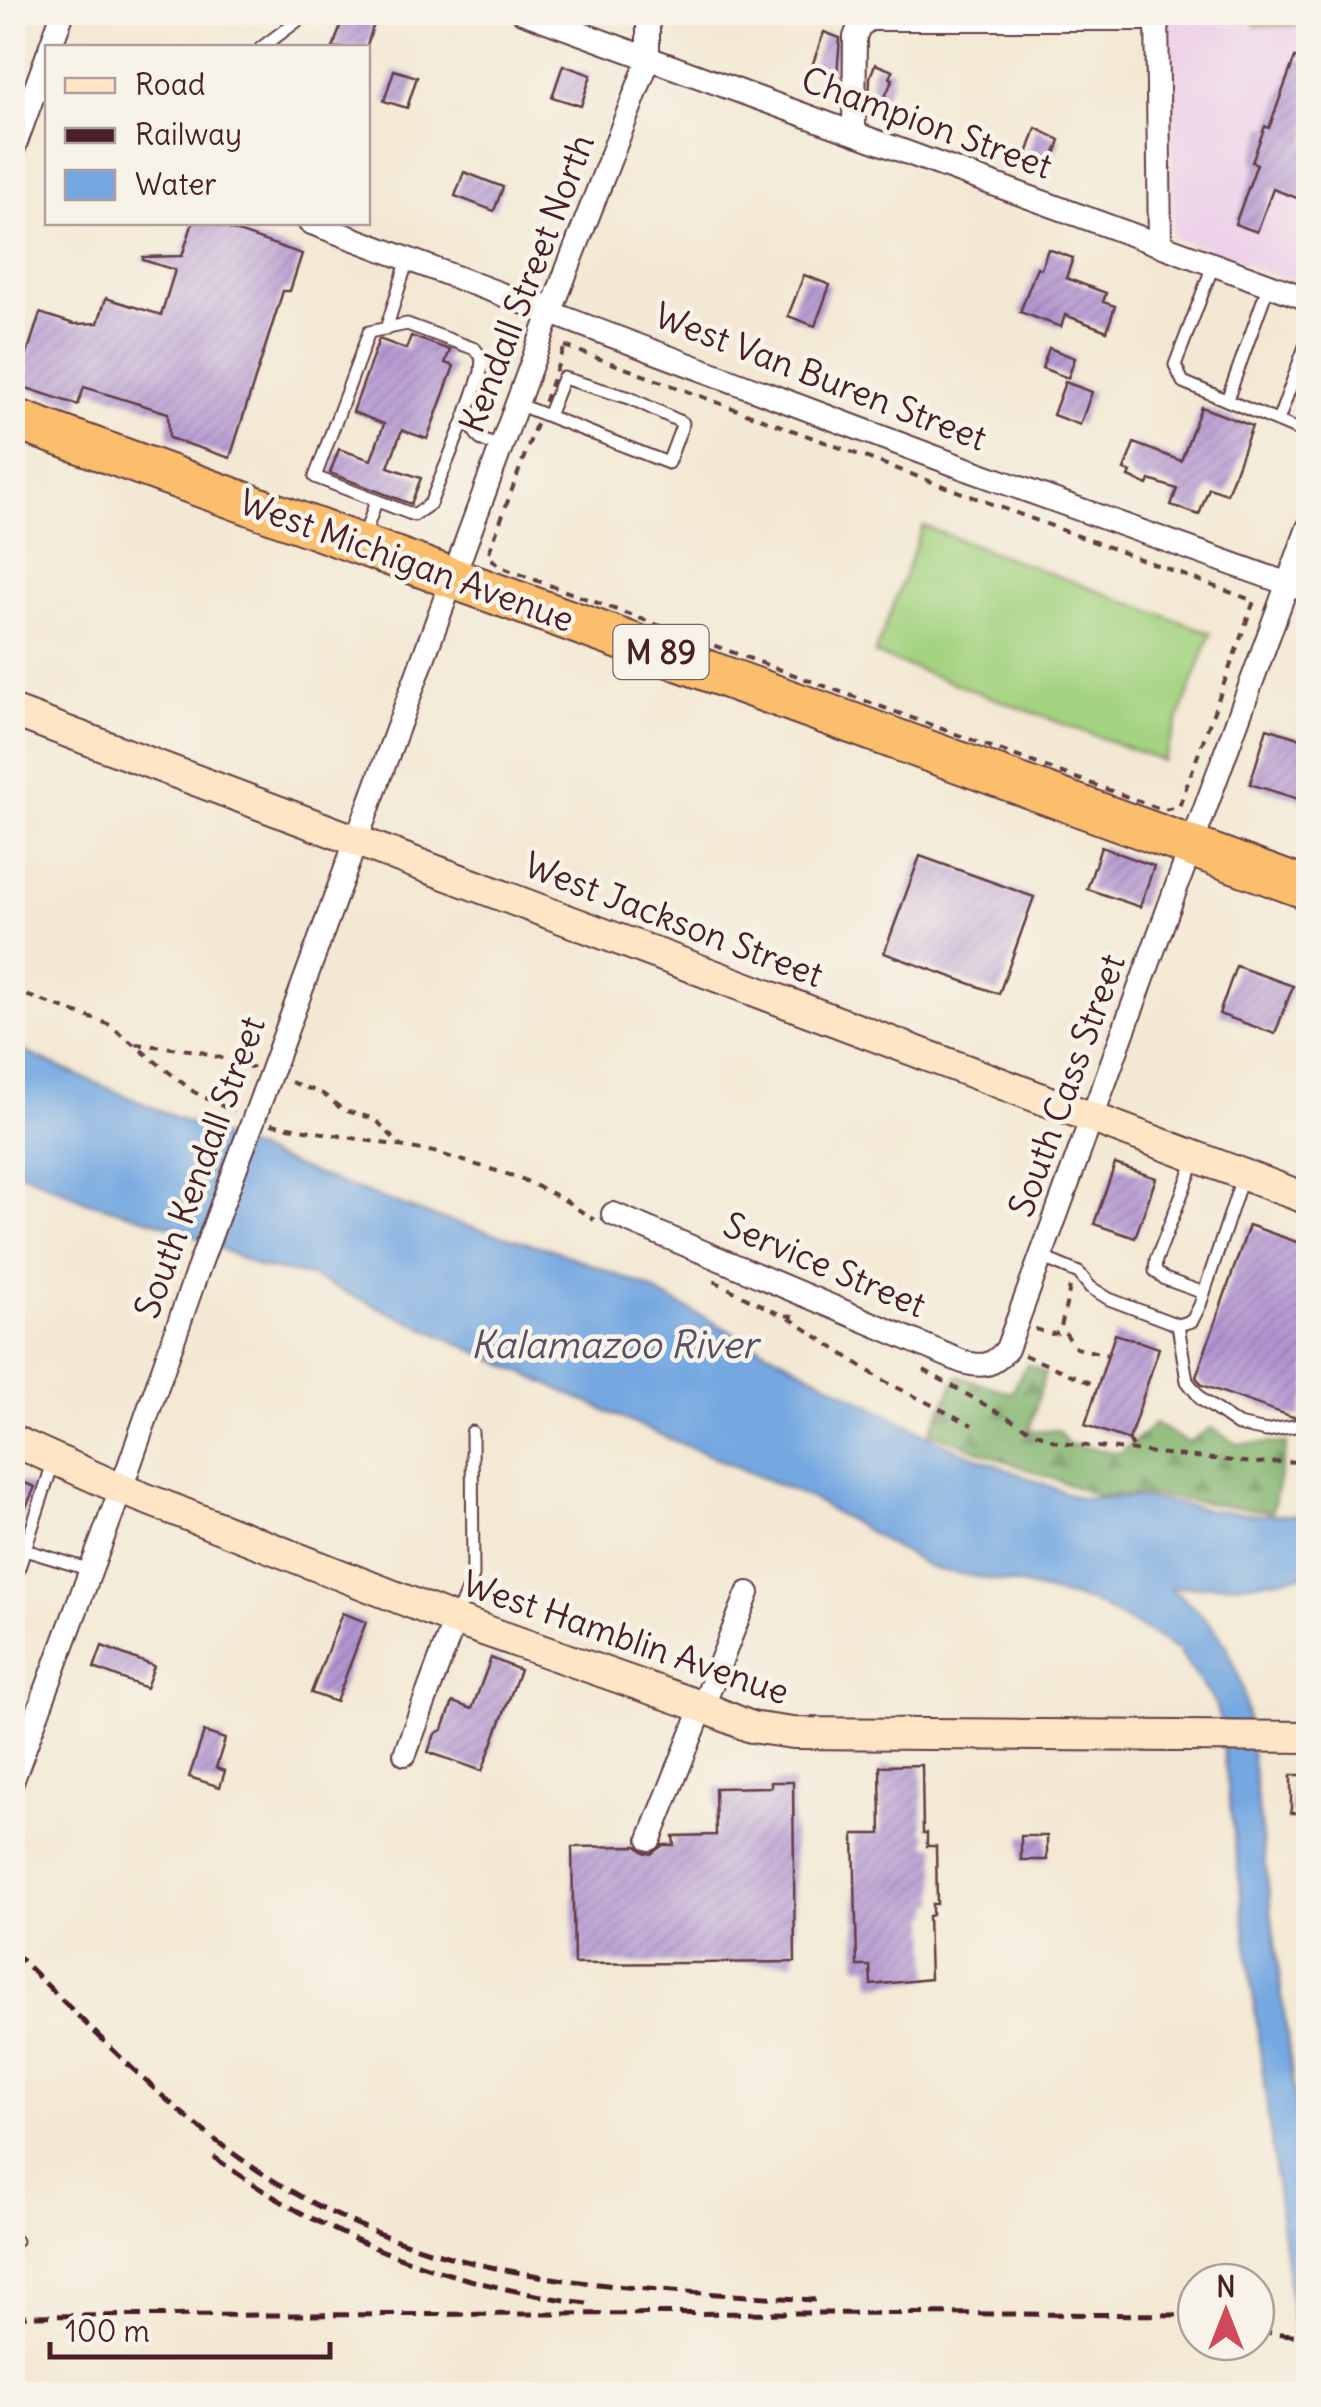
<svg xmlns="http://www.w3.org/2000/svg" width="1321" height="2407" viewBox="0 0 1321 2407" font-family="Delius,sans-serif">
	<style>
		.built { fill: #edd1e9 }
		.forest { fill: url(#forest-firs); stroke: #666a4d; stroke-width: 2.5 }
		.park { fill: url(#park-crowns); stroke: #777956; stroke-width: 2.5 }
		.pitch { fill: #a4d381; stroke: #777956; stroke-width: 2.5 }
		.water { fill: #75a8e1; stroke: #606486; stroke-width: 2.5 }
		.building { fill: url(#building-hatch) }
		.lines { fill: none; stroke-linecap: round; stroke-linejoin: round }
		.lane-casing { stroke: #633d44; stroke-width: 15 }
		.street-casing { stroke: #633d44; stroke-width: 26 }
		.secondary-casing { stroke: #633d44; stroke-width: 34 }
		.highway-casing { stroke: #633d44; stroke-width: 44 }
		.path { stroke: #633d44; stroke-width: 4; stroke-dasharray: 8 8; stroke-linecap: butt }
		.lane { stroke: #fff; stroke-width: 11 }
		.street { stroke: #fff; stroke-width: 22 }
		.secondary { stroke: #fde5c5; stroke-width: 30 }
		.highway { stroke: #fabe6d; stroke-width: 40 }
		.rail { stroke: #4a1f2b; stroke-width: 5; stroke-dasharray: 15 8; stroke-linecap: butt }
		.street-bridge-casing { stroke: #633d44; stroke-width: 26; stroke-linecap: butt }
		.street-bridge { stroke: #fff; stroke-width: 22 }
		.labels { text-anchor: middle; dominant-baseline: central; stroke-width: 9; stroke-linejoin: round; paint-order: stroke }
		.shield { fill: #f7f3e8; stroke: #7e5f64; stroke-width: 2.5 }
		.shield-label { font-size: 32px; font-weight: bold; fill: #4a1f2b }
		.street-label { font-size: 35px; fill: #4a1f2b; stroke: #f7f3e8 }
		.water-label { font-size: 38px; font-style: italic; fill: #594f6b; stroke: #f7f3e8 }
	</style>
	<defs>
		<pattern id="forest-firs" width="22" height="20" patternUnits="userSpaceOnUse" patternTransform="scale(2.5)"><rect width="22" height="20" fill="#83b56f"/><path d="M5 1l3.5 6h-7zM16 11l3.5 6h-7z" fill="#6d935b"/></pattern>
		<pattern id="park-crowns" width="20" height="18" patternUnits="userSpaceOnUse" patternTransform="scale(2.5)"><rect width="20" height="18" fill="#a4d381"/><path d="M2 6a3 3 0 1 1 6 0M12 15a3 3 0 1 1 6 0" fill="none" stroke="#8fb570"/></pattern>
		<pattern id="building-hatch" width="6" height="6" patternUnits="userSpaceOnUse" patternTransform="scale(2.5)"><rect width="6" height="6" fill="#b396d2"/><path d="M-1 1l2-2M0 6l6-6M5 7l2-2" fill="none" stroke="#947aab"/></pattern>
	</defs>
	<rect width="100%" height="100%" fill="#f7f3e8"/>
	<filter id="ink" filterUnits="userSpaceOnUse"><feTurbulence type="fractalNoise" baseFrequency=".01" numOctaves="2"/><feDisplacementMap in="SourceGraphic" scale="20" xChannelSelector="R" yChannelSelector="G"/><feConvolveMatrix kernelMatrix="1 2 1 2 8 2 1 2 1" color-interpolation-filters="sRGB"/></filter>
	<filter id="wash" filterUnits="userSpaceOnUse"><feTurbulence type="fractalNoise" baseFrequency=".0048" numOctaves="4" result="noise"/><feDisplacementMap in="SourceGraphic" scale="40" xChannelSelector="R" yChannelSelector="G"/><feGaussianBlur stdDeviation="2.25" result="paint"/><feColorMatrix in="noise" values="0 0 0 0 0 0 0 0 0 0 0 0 0 0 0 0 0 1.4 0 .05"/><feComposite in="paint" operator="in"/></filter>
	<g filter="url(#wash)">
		<rect width="100%" height="100%" fill="#f3e8d3"/>
		<polygon class="built" points="1170,13 1308,13 1308,287 1172,237"/>
		<polygon class="forest" points="1027,1364 1045,1373 1029,1431 1058,1430 1068,1444 1120,1453 1155,1424 1188,1443 1211,1428 1237,1444 1287,1443 1272,1512 1148,1495 1098,1496 930,1432 958,1376 1011,1393"/>
		<polygon class="park" points="1257,13 1308,13 1308,25 1255,26"/>
		<polygon class="pitch" points="923,526 1211,633 1163,761 875,654"/>
		<path class="water" d="M13,1047L211,1133L312,1173L431,1216L554,1250L642,1285L951,1447L1079,1498H1147L1204,1509L1258,1515H1308V1574L1262,1582L1170,1588C1214,1622 1231,1642 1244,1696L1308,2203V2394H1302L1220,1722L1215,1703L1178,1651L1156,1636L1091,1602L1012,1583L933,1569L810,1498L635,1424L310,1276L259,1267L175,1227L86,1201L13,1168Z"/>
		<g id="blocks">
			<g class="building">
				<polygon points="345,12 378,12 366,48 333,48"/>
				<polygon points="824,32 840,38 837,75 812,66"/>
				<polygon points="1295,57 1308,62 1308,202 1273,189 1257,232 1235,224 1257,164 1252,162 1265,126 1269,128"/>
				<polygon points="875,64 893,71 890,78 893,79 879,110 869,106 870,77"/>
				<polygon points="563,65 591,75 581,106 552,97"/>
				<polygon points="394,70 417,77 407,108 384,101"/>
				<polygon points="1036,128 1060,140 1051,165 1026,157"/>
				<polygon points="464,172 503,187 494,211 455,196"/>
				<polygon points="193,222 209,222 302,254 290,291 283,291 230,458 169,438 168,413 84,387 78,405 17,385 40,313 74,324 98,323 106,298 161,315 175,270 143,260 143,257 182,256"/>
				<polygon points="1048,249 1073,258 1066,278 1106,293 1103,302 1115,306 1107,331 1065,315 1061,327 1020,312 1037,267 1041,269"/>
				<polygon points="804,275 830,285 815,326 788,316"/>
				<polygon points="411,336 450,350 445,363 454,366 427,439 402,430 388,467 421,478 411,504 330,473 339,449 371,460 384,424 353,412 379,339 406,349"/>
				<polygon points="1049,348 1075,358 1068,378 1042,368"/>
				<polygon points="1065,382 1092,392 1080,425 1053,415"/>
				<polygon points="1201,407 1252,426 1227,494 1209,488 1199,515 1171,505 1177,489 1150,480 1148,485 1129,477 1131,472 1124,470 1134,443 1181,461"/>
				<polygon points="1267,728 1308,741 1308,802 1250,784"/>
				<polygon points="1101,847 1154,866 1140,907 1087,889"/>
				<polygon points="920,856 1034,897 999,994 884,953"/>
				<polygon points="1236,966 1293,986 1275,1034 1219,1014"/>
				<polygon points="1115,1164 1156,1178 1135,1238 1094,1224"/>
				<polygon points="1249,1225 1308,1246 1308,1391 1300,1416 1293,1417 1202,1385 1196,1377"/>
				<polygon points="1115,1334 1159,1348 1129,1440 1085,1425"/>
				<polygon points="12,1478 35,1487 12,1538"/>
				<polygon points="342,1613 366,1622 336,1702 311,1693"/>
				<polygon points="102,1646 154,1666 146,1688 94,1668"/>
				<polygon points="491,1658 520,1670 482,1771 428,1752 435,1734 443,1729 453,1702 472,1709"/>
				<polygon points="204,1732 225,1739 216,1768 225,1771 220,1787 189,1777"/>
				<polygon points="922,1765 923,1833 927,1833 927,1846 936,1846 937,1904 932,1904 932,1915 928,1916 930,1979 871,1985 870,1966 857,1966 854,1834 881,1834 880,1766"/>
				<rect x="1291" y="1775" width="17" height="38"/>
				<polygon points="771,1782 793,1782 795,1962 574,1964 572,1847 637,1846 644,1852 651,1854 663,1845 674,1845 673,1836 716,1835 715,1788 771,1787"/>
				<rect x="1021" y="1836" width="26" height="24"/>
			</g>
		</g>
	</g>
	<g filter="url(#ink)">
		<use href="#blocks" fill-opacity="0" stroke="#633d44" stroke-width="2.5"/>
		<g class="lines">
			<defs>
				<g id="lane">
					<polyline points="261,48 309,12"/>
					<polyline points="1214,263 1175,365 1183,382 1308,434"/>
					<polyline points="386,329 408,259"/>
					<polyline points="1227,400 1269,284"/>
					<polyline points="517,404 668,463 683,423 630,398 563,378 548,416"/>
					<polyline points="465,418 430,504 414,515 315,477 369,332 407,324 475,349 482,358 481,372 465,418 480,439 501,448"/>
					<polyline points="1278,421 1308,338"/>
					<polyline points="363,540 376,501"/>
					<polyline points="1195,1160 1156,1260 1155,1271 1165,1279 1204,1293"/>
					<polyline points="1041,1257 1079,1273 1090,1287 1109,1299 1178,1325 1192,1321 1200,1305 1242,1178"/>
					<polyline points="1178,1325 1187,1381 1202,1400 1238,1425 1266,1431 1300,1425"/>
					<polyline points="25,1550 91,1570"/>
					<polyline points="12,1579 15,1580 53,1463"/>
					<polyline points="455,1619 473,1576 472,1432"/>
					<polyline points="12,2240 16,2241"/>
				</g>
				<g id="street">
					<polyline points="522,12 1308,299"/>
					<polyline points="1157,12 1160,243"/>
					<polyline points="50,48 63,12"/>
					<polyline points="854,131 855,37 859,27 869,19 1157,19"/>
					<polyline points="12,153 48,54"/>
					<polyline points="309,222 964,468 1308,591"/>
					<polyline points="263,1094 551,311 648,61 648,12"/>
					<path d="M613,1214L963,1362C984,1368 994,1365 1007,1349L1308,528"/>
					<polyline points="405,1754 455,1620"/>
					<polyline points="12,1782 121,1489 197,1272"/>
					<polyline points="650,1839 748,1593"/>
				</g>
				<g id="secondary">
					<polyline points="12,711 1308,1199"/>
					<polyline points="12,1440 121,1489 455,1620 703,1707 751,1727 793,1733 1308,1737"/>
				</g>
				<polyline id="highway" points="12,418 1308,889"/>
			</defs>
			<use href="#lane" class="lane-casing"/>
			<use href="#street" class="street-casing"/>
			<use href="#secondary" class="secondary-casing"/>
			<use href="#highway" class="highway-casing"/>
			<g class="path">
				<polygon points="565,346 1254,601 1179,807 1163,810 500,567 489,556 489,552"/>
				<polyline points="12,990 108,1024 194,1092 234,1112"/>
				<polyline points="136,1044 198,1051 254,1068"/>
				<polyline points="291,1082 323,1094 343,1110 375,1119 400,1145"/>
				<polyline points="271,1124 434,1152 520,1178 563,1199 594,1220"/>
				<polyline points="714,1281 779,1314 801,1318"/>
				<polyline points="1070,1287 1061,1327 1076,1348 1108,1355"/>
				<polyline points="789,1318 882,1380 972,1425"/>
				<polyline points="1035,1329 1052,1334 1064,1332"/>
				<polyline points="1024,1355 1098,1386"/>
				<polyline points="924,1370 1024,1427 1059,1443 1253,1463 1308,1461"/>
				<polyline points="1129,1440 1134,1449"/>
			</g>
			<use href="#lane" class="lane"/>
			<use href="#street" class="street"/>
			<use href="#secondary" class="secondary"/>
			<use href="#highway" class="highway"/>
			<g class="rail">
				<path d="M12,1951C83,2019 151,2093 230,2151C414,2286 598,2286 815,2300"/>
				<path d="M214,2157C323,2238 452,2286 587,2303"/>
				<polyline points="12,2316 811,2313 1196,2315"/>
				<polyline points="1256,2331 1308,2337"/>
			</g>
			<defs>
				<polyline id="street-bridge" points="197,1272 263,1094"/>
			</defs>
			<use href="#street-bridge" class="street-bridge-casing"/>
			<use href="#street-bridge" class="street-bridge"/>
		</g>
	</g>
	<g class="labels">
		<rect class="shield" x="613.5" y="625" width="95" height="54" rx="8"/>
		<g class="shield-label">
			<text x="661" y="652">M 89</text>
		</g>
		<g class="street-label">
			<text transform="translate(927 122) rotate(20)">Champion Street</text>
			<text transform="translate(526 283) rotate(-69)">Kendall Street North</text>
			<text transform="translate(821 376) rotate(21)">West Van Buren Street</text>
			<text transform="translate(407 560) rotate(20)">West Michigan Avenue</text>
			<text transform="translate(674 919) rotate(21)">West Jackson Street</text>
			<text transform="translate(1066 1085) rotate(-70)">South Cass Street</text>
			<text transform="translate(199 1167) rotate(-70)">South Kendall Street</text>
			<text transform="translate(825 1264) rotate(23)">Service Street</text>
			<text transform="translate(626 1637) rotate(19)">West Hamblin Avenue</text>
		</g>
		<g class="water-label">
			<text x="614" y="1344">Kalamazoo River</text>
		</g>
	</g>
	<rect width="1321" height="2407" fill="none" stroke="#f7f3e8" stroke-width="50"/>
	<rect x="45" y="45" width="325" height="180" fill="#f7f3e8" stroke="#b29e9c" stroke-width="2.5"/>
	<rect x="65" y="78" width="50" height="15" fill="#fde5c5" stroke="#b29e9c" stroke-width="2.5"/>
	<text x="135" y="95" font-size="30" fill="#4a1f2b">Road</text>
	<rect x="65" y="128" width="50" height="15" fill="#4a1f2b" stroke="#b29e9c" stroke-width="2.5"/>
	<text x="135" y="145" font-size="30" fill="#4a1f2b">Railway</text>
	<rect x="65" y="170" width="50" height="30" fill="#75a8e1" stroke="#b29e9c" stroke-width="2.5"/>
	<text x="135" y="195" font-size="30" fill="#4a1f2b">Water</text>
	<g transform="translate(1226 2312)"><circle r="48" fill="#f7f3e8" stroke="#b29e9c" stroke-width="2.5"/>
	<path d="M0-8L18 38L0 25L-18 38Z" fill="#d1495b"/>
	<text y="-15" font-size="28" font-weight="bold" text-anchor="middle" fill="#4a1f2b">N</text>
	</g>
	<path d="M50 2342v15h280v-15" fill="none" stroke="#4a1f2b" stroke-width="5"/>
	<text x="65" y="2342" font-size="30" fill="#4a1f2b" stroke="#f7f3e8" stroke-width="8" paint-order="stroke">100 m</text>
</svg>
